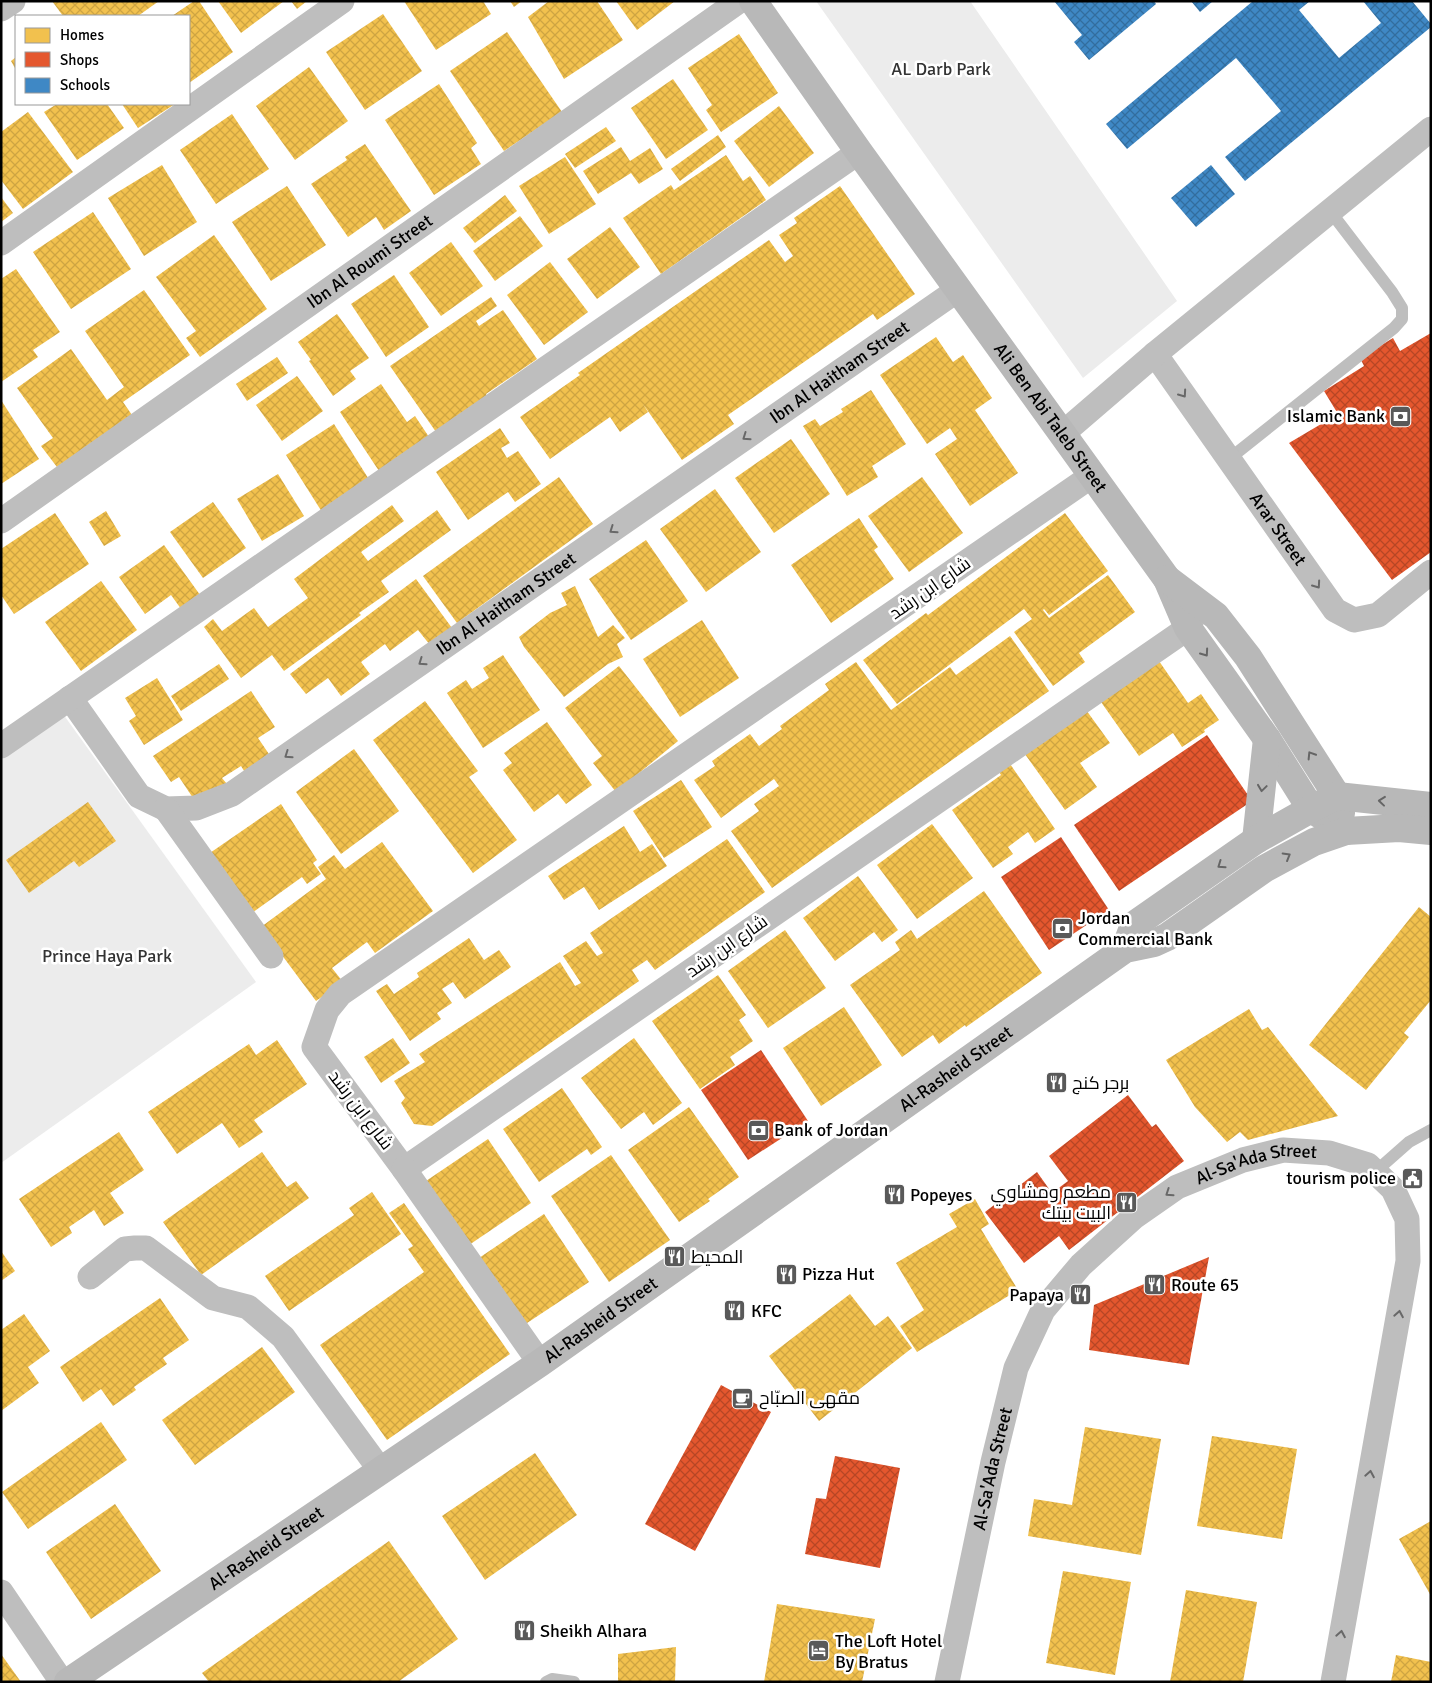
<svg xmlns="http://www.w3.org/2000/svg" width="1432" height="1683" viewBox="0 0 1432 1683" font-family="Signika,Cairo,sans-serif">
	<style>
		.green { fill: #ececec }
		.homes { fill: url(#homes-cross-hatch) }
		.shops { fill: url(#shops-cross-hatch) }
		.schools { fill: url(#schools-cross-hatch) }
		.lines { fill: none; stroke-linecap: round; stroke-linejoin: round }
		.service { stroke: #bebebe; stroke-width: 12 }
		.minor { stroke: #bebebe; stroke-width: 25 }
		.secondary { stroke: #b8b8b8; stroke-width: 28 }
		.oneway { stroke: #686868 }
		.oneway2 { stroke: #656565 }
		.labels { text-anchor: middle; dominant-baseline: central; stroke-width: 5; stroke-linejoin: round; paint-order: stroke }
		.park-label { font-size: 18px; fill: #333; stroke: #fff }
		.street-label { font-size: 18px; fill: #000; stroke: #fff }
		.poi-label { font-size: 18px; fill: #000; stroke: #fff; text-anchor: start }
	</style>
	<defs>
		<pattern id="homes-cross-hatch" width="8" height="8" patternUnits="userSpaceOnUse" patternTransform="scale(1.25)"><rect width="8" height="8" fill="#f2c14e"/><path d="M0 0l8 8M0 8l8-8" fill="none" stroke="#cea442"/></pattern>
		<pattern id="shops-cross-hatch" width="8" height="8" patternUnits="userSpaceOnUse" patternTransform="scale(1.25)"><rect width="8" height="8" fill="#e4572e"/><path d="M0 0l8 8M0 8l8-8" fill="none" stroke="#b64625"/></pattern>
		<pattern id="schools-cross-hatch" width="8" height="8" patternUnits="userSpaceOnUse" patternTransform="scale(1.25)"><rect width="8" height="8" fill="#3f88c5"/><path d="M0 0l8 8M0 8l8-8" fill="none" stroke="#326d9e"/></pattern>
	</defs>
	<rect width="100%" height="100%" fill="#fff"/>
	<g class="green">
		<polygon points="816,1 970,1 1177,301 1083,378"/>
		<polygon points="58,707 256,982 1,1163 1,747"/>
	</g>
	<g class="homes">
		<polygon points="52,1 159,1 138,16 63,16"/>
		<polygon points="194,1 199,1 233,52 189,83 189,16 172,16"/>
		<polygon points="218,1 284,1 241,33"/>
		<polygon points="291,1 307,1 297,9"/>
		<polygon points="404,1 483,1 491,14 436,50"/>
		<polygon points="510,1 522,1 514,7"/>
		<polygon points="549,1 597,1 623,40 564,79 528,17"/>
		<polygon points="616,1 675,1 637,30"/>
		<polygon points="383,14 422,71 365,110 326,52"/>
		<polygon points="507,32 562,112 504,151 450,71"/>
		<polygon points="739,34 778,93 721,132 706,110 712,105 688,68"/>
		<polygon points="16,57 16,70 11,61"/>
		<polygon points="309,67 348,121 295,160 256,106"/>
		<polygon points="673,79 708,130 666,159 631,108"/>
		<polygon points="439,84 477,143 471,148 481,164 434,195 385,120"/>
		<polygon points="57,104 107,104 124,128 77,160 44,112"/>
		<polygon points="122,104 175,104 138,128"/>
		<polygon points="779,106 814,153 769,187 734,141"/>
		<polygon points="28,112 73,172 23,209 1,180 1,132"/>
		<polygon points="232,114 269,169 216,204 180,150"/>
		<polygon points="606,127 616,141 575,168 565,154"/>
		<polygon points="718,135 726,147 680,181 671,169"/>
		<polygon points="365,144 411,211 384,230 376,217 348,237 311,184 347,160 345,157"/>
		<polygon points="621,147 630,161 650,148 663,169 639,184 631,173 598,194 583,171"/>
		<polygon points="726,155 743,181 750,176 766,200 661,274 623,218 671,185 674,190"/>
		<polygon points="565,157 596,204 549,234 519,186"/>
		<polygon points="162,165 197,222 144,256 108,198"/>
		<polygon points="287,186 326,245 271,281 232,222"/>
		<polygon points="840,186 915,294 877,320 873,314 728,415 734,424 682,460 643,404 648,412 620,432 610,417 550,459 520,417 580,375 578,373 769,240 785,262 793,256 779,235 797,223 794,218"/>
		<polygon points="505,195 517,211 475,243 463,228"/>
		<polygon points="1,197 13,213 1,222"/>
		<polygon points="93,212 131,269 71,309 33,252"/>
		<polygon points="520,216 543,246 495,281 473,251"/>
		<polygon points="610,227 640,267 597,299 567,259"/>
		<polygon points="214,235 267,309 200,357 186,338 196,331 156,277"/>
		<polygon points="451,242 483,286 441,316 409,273"/>
		<polygon points="550,262 588,312 544,345 507,295"/>
		<polygon points="16,269 60,332 33,350 38,357 1,382 1,279"/>
		<polygon points="394,275 429,327 386,357 351,304"/>
		<polygon points="144,290 190,355 123,402 132,415 57,467 41,446 53,438 17,388 71,349 107,400 124,387 85,331"/>
		<polygon points="491,297 497,306 476,321 479,326 503,310 537,359 486,394 487,396 436,432 390,366"/>
		<polygon points="337,314 369,358 350,371 356,379 333,396 309,361 311,360 298,342"/>
		<polygon points="936,337 953,362 963,355 992,398 975,410 1018,473 970,506 935,454 957,439 950,428 927,444 880,375"/>
		<polygon points="277,357 288,373 247,401 236,384"/>
		<polygon points="297,376 323,411 282,441 256,405"/>
		<polygon points="381,384 407,422 415,416 429,437 379,471 340,412"/>
		<polygon points="871,390 906,444 872,466 878,477 847,496 803,426 815,419 820,426 843,412 841,409"/>
		<polygon points="1,400 39,459 1,484"/>
		<polygon points="334,424 370,481 322,512 286,455"/>
		<polygon points="500,428 510,443 501,448 507,458 518,451 541,484 515,502 508,492 468,520 436,472"/>
		<polygon points="791,439 830,494 774,533 735,478"/>
		<polygon points="278,474 304,516 262,541 237,499"/>
		<polygon points="559,477 593,524 457,623 423,576"/>
		<polygon points="922,477 963,533 909,572 868,516"/>
		<polygon points="715,489 761,552 706,592 660,529"/>
		<polygon points="213,502 246,548 203,578 170,532"/>
		<polygon points="392,505 404,521 361,552 368,561 437,510 451,530 381,581 389,592 359,613 361,615 284,671 272,655 241,678 204,627 213,619 222,631 254,608 268,627 308,598 294,579"/>
		<polygon points="106,511 121,536 104,546 89,522"/>
		<polygon points="55,513 89,564 14,614 1,595 1,549"/>
		<polygon points="1065,513 1108,571 1049,615 1044,609 1043,610 1049,618 1108,575 1135,612 1079,653 1085,662 1053,686 1014,632 1032,619 1024,609 897,704 863,660 926,613 928,615"/>
		<polygon points="859,518 878,547 874,550 894,579 831,623 791,565"/>
		<polygon points="646,540 688,601 631,640 589,579"/>
		<polygon points="164,545 203,599 184,613 171,595 145,614 119,577"/>
		<polygon points="416,579 452,628 430,645 418,630 390,651 385,644 361,662 370,674 341,696 328,678 306,694 290,674"/>
		<polygon points="101,581 137,630 81,671 45,622"/>
		<polygon points="575,586 598,637 613,625 625,638 617,644 623,657 608,664 564,697 524,647 519,637 550,613 567,605 561,593"/>
		<polygon points="702,620 739,678 680,717 643,659"/>
		<polygon points="1010,636 1049,691 772,888 731,831 759,811 754,804 779,786 774,779 721,818 694,780 715,766 712,761 750,734 759,746 782,729 780,726 829,690 825,684 856,662 891,710 950,667 956,675"/>
		<polygon points="503,655 540,710 483,748 447,693 466,680 472,689 489,678 483,668"/>
		<polygon points="1159,661 1188,703 1201,694 1219,720 1204,730 1205,732 1182,747 1173,733 1139,756 1101,702"/>
		<polygon points="219,664 229,679 181,711 171,696"/>
		<polygon points="619,666 678,741 616,792 593,763 602,756 565,708"/>
		<polygon points="157,678 183,720 144,745 129,721 136,716 125,698"/>
		<polygon points="251,691 275,727 258,738 271,757 246,774 241,766 222,778 227,784 197,804 179,777 171,782 153,756"/>
		<polygon points="425,701 478,771 469,777 517,840 473,873 373,740"/>
		<polygon points="1084,707 1110,743 1080,763 1097,787 1065,810 1022,750"/>
		<polygon points="547,722 592,785 566,804 558,794 534,812 503,770 512,763 504,753"/>
		<polygon points="354,749 399,811 341,854 296,792"/>
		<polygon points="1006,758 1055,829 1035,843 1028,832 1008,847 1013,854 993,868 952,810 1001,775 995,766"/>
		<polygon points="681,780 712,827 664,858 633,811"/>
		<polygon points="88,802 116,841 79,867 74,861 29,893 6,860"/>
		<polygon points="281,804 317,860 313,863 321,874 307,884 302,877 249,915 207,855"/>
		<polygon points="932,824 973,878 917,919 877,865"/>
		<polygon points="624,826 640,852 652,844 667,866 599,910 584,887 564,900 548,876"/>
		<polygon points="727,839 765,892 655,970 647,960 632,970 639,981 432,1126 414,1124 401,1103 405,1098 394,1081 425,1062 419,1054 560,962 575,986 581,983 563,956 586,941 597,956 603,953 590,933"/>
		<polygon points="382,842 433,911 375,953 367,942 332,968 343,982 316,1001 261,927 326,879 318,867 334,855 345,869"/>
		<polygon points="858,876 898,930 882,942 874,932 835,961 803,918"/>
		<polygon points="984,891 1042,973 966,1027 965,1025 939,1044 933,1035 902,1057 850,985 900,950 895,942 911,930 917,939"/>
		<polygon points="1419,907 1431,917 1431,1000 1404,1033 1409,1037 1366,1090 1309,1045"/>
		<polygon points="785,930 826,988 768,1028 728,971"/>
		<polygon points="469,938 484,960 499,950 511,967 465,999 453,982 442,989 452,1003 437,1013 441,1019 410,1041 376,991 387,984 394,994 419,977 417,973"/>
		<polygon points="718,975 746,1015 739,1020 753,1041 730,1057 735,1065 700,1089 652,1021"/>
		<polygon points="844,1007 882,1065 821,1106 783,1048"/>
		<polygon points="1249,1009 1262,1030 1268,1027 1338,1116 1248,1140 1240,1132 1227,1142 1195,1107 1166,1060"/>
		<polygon points="393,1038 410,1063 381,1083 364,1057"/>
		<polygon points="634,1038 682,1103 653,1125 644,1112 621,1129 581,1078"/>
		<polygon points="277,1040 307,1084 254,1120 263,1132 239,1148 222,1123 177,1154 148,1112 249,1044 256,1055"/>
		<polygon points="562,1088 602,1147 591,1155 587,1149 539,1182 503,1129"/>
		<polygon points="689,1107 739,1177 708,1199 710,1201 679,1222 628,1150"/>
		<polygon points="119,1132 144,1170 110,1193 124,1213 104,1226 94,1210 69,1227 72,1233 51,1247 19,1199"/>
		<polygon points="488,1139 531,1203 469,1245 426,1181"/>
		<polygon points="262,1152 287,1187 296,1181 309,1198 201,1275 163,1222"/>
		<polygon points="611,1155 670,1240 609,1282 551,1196"/>
		<polygon points="372,1192 401,1234 289,1311 265,1276 354,1215 349,1208"/>
		<polygon points="975,1199 989,1224 981,1229 1018,1290 917,1352 900,1326 924,1310 896,1263 957,1227 949,1214"/>
		<polygon points="404,1203 510,1354 387,1440 320,1345 424,1272 408,1249 413,1246 389,1213"/>
		<polygon points="544,1214 589,1282 524,1325 479,1258"/>
		<polygon points="1,1251 15,1271 1,1281"/>
		<polygon points="850,1294 875,1326 888,1316 912,1348 819,1421 769,1356"/>
		<polygon points="160,1298 189,1340 163,1358 167,1364 134,1387 136,1390 113,1406 101,1389 83,1402 60,1367"/>
		<polygon points="24,1314 50,1351 28,1367 39,1383 1,1411 1,1330"/>
		<polygon points="262,1347 295,1392 195,1465 162,1420"/>
		<polygon points="101,1422 127,1460 28,1529 2,1492"/>
		<polygon points="1085,1427 1161,1439 1141,1555 1028,1536 1034,1499 1072,1505"/>
		<polygon points="1212,1436 1297,1449 1282,1539 1197,1526"/>
		<polygon points="535,1453 577,1515 485,1580 442,1516"/>
		<polygon points="115,1504 161,1571 91,1619 46,1552"/>
		<polygon points="1431,1521 1431,1596 1399,1539"/>
		<polygon points="389,1541 458,1639 398,1682 209,1682 202,1673"/>
		<polygon points="1063,1571 1131,1582 1115,1675 1046,1663"/>
		<polygon points="1186,1590 1257,1602 1243,1682 1170,1682"/>
		<polygon points="777,1604 875,1619 862,1682 764,1682"/>
		<polygon points="676,1647 675,1682 618,1682 618,1654"/>
		<polygon points="1,1654 21,1682 1,1682"/>
		<polygon points="1396,1655 1431,1662 1431,1682 1391,1682"/>
	</g>
	<g class="shops">
		<polygon points="1431,333 1431,552 1392,580 1289,443 1338,414 1324,391 1364,366 1360,358 1393,338 1400,351"/>
		<polygon points="1207,735 1252,801 1119,891 1074,825"/>
		<polygon points="1061,837 1109,910 1049,950 1001,877"/>
		<polygon points="761,1050 808,1121 748,1160 701,1090"/>
		<polygon points="1128,1095 1152,1127 1156,1124 1184,1161 1069,1250 1059,1236 1024,1263 985,1212 1037,1172 1052,1193 1068,1181 1049,1156"/>
		<polygon points="1209,1257 1189,1365 1089,1350 1094,1305"/>
		<polygon points="721,1385 771,1412 695,1551 645,1524"/>
		<polygon points="835,1456 900,1468 880,1568 805,1554 816,1498 826,1499"/>
	</g>
	<g class="schools">
		<polygon points="1054,1 1154,1 1156,4 1089,60 1074,42 1082,35"/>
		<polygon points="1191,1 1213,1 1200,12"/>
		<polygon points="1253,1 1310,1 1299,10 1339,58 1381,23 1363,1 1412,1 1431,24 1431,27 1245,181 1225,157 1281,111 1236,58 1127,149 1106,124"/>
		<polygon points="1211,165 1235,194 1196,227 1171,198"/>
	</g>
	<g class="lines">
		<g class="service">
			<polyline points="1229,459 1394,328 1402,319 1402,308 1392,292 1330,211"/>
			<polyline points="1375,1172 1409,1142 1431,1130"/>
			<polyline points="546,1682 552,1679 574,1682"/>
		</g>
		<g class="minor">
			<polyline points="1,9 13,1"/>
			<polyline points="1,243 342,1"/>
			<path id="s1" d="M1155,354L1335,610L1354,620L1378,615L1431,572"/>
			<polyline points="1062,434 1155,354 1431,129"/>
			<polyline points="1093,475 340,994 327,1010 314,1047 404,1169 1188,628 1196,611"/>
			<path id="s2" d="M1,521L739,1"/>
			<path id="s3" d="M70,698L139,796L166,809L196,808L232,794L959,289"/>
			<polyline points="1,746 859,152"/>
			<polyline points="166,809 271,956"/>
			<polyline points="404,1169 540,1363"/>
			<polyline points="90,1277 125,1249 135,1248 146,1248 213,1298 248,1307 283,1337 381,1471"/>
			<polyline points="1,1592 62,1682"/>
			<path id="s4" d="M947,1682L993,1462L1016,1368L1043,1310L1081,1265L1134,1217L1177,1187L1243,1160L1283,1150L1329,1153L1368,1165L1393,1189L1407,1219L1408,1261L1333,1682"/>
		</g>
		<g class="secondary">
			<path id="s5" d="M753,1L859,152L1167,579L1188,628L1267,739L1311,809L1346,831"/>
			<polyline points="1167,579 1216,616 1248,657 1337,796 1341,813"/>
			<polyline points="1256,840 1267,739"/>
			<polyline points="1125,949 1134,925 1256,840 1311,809 1337,796 1431,806"/>
			<path id="s6" d="M68,1682L540,1363L1125,949L1154,943L1167,937L1264,869L1314,842L1346,831L1399,828L1431,831"/>
		</g>
	</g>
	<defs><path id="oneway-chevron" d="M-2-3.5L2.5 0L-2 3.5" fill="none" stroke-width="1.6" stroke-linecap="round" stroke-linejoin="round" transform="scale(1.25)"/></defs>
	<g class="oneway">
		<use href="#oneway-chevron" transform="translate(1183 394) rotate(55)"/>
		<use href="#oneway-chevron" transform="translate(746 437) rotate(145)"/>
		<use href="#oneway-chevron" transform="translate(613 530) rotate(145)"/>
		<use href="#oneway-chevron" transform="translate(1317 585) rotate(55)"/>
		<use href="#oneway-chevron" transform="translate(422 662) rotate(145)"/>
		<use href="#oneway-chevron" transform="translate(288 755) rotate(145)"/>
		<use href="#oneway-chevron" transform="translate(1169 1193) rotate(146)"/>
		<use href="#oneway-chevron" transform="translate(1399 1314) rotate(-80)"/>
		<use href="#oneway-chevron" transform="translate(1370 1474) rotate(-80)"/>
		<use href="#oneway-chevron" transform="translate(1341 1634) rotate(-80)"/>
	</g>
	<g class="oneway2">
		<use href="#oneway-chevron" transform="translate(1205 653) rotate(55)"/>
		<use href="#oneway-chevron" transform="translate(1311 755) rotate(-122)"/>
		<use href="#oneway-chevron" transform="translate(1262 788) rotate(98)"/>
		<use href="#oneway-chevron" transform="translate(1382 801) rotate(-174)"/>
		<use href="#oneway-chevron" transform="translate(1287 856) rotate(-30)"/>
		<use href="#oneway-chevron" transform="translate(1221 865) rotate(145)"/>
	</g>
	<defs>
		<symbol id="bank-square" viewBox="-11 -11 22 22"><rect x="-9" y="-9" width="18" height="18" rx="4" fill="#595959" stroke="#fff"/><path d="M-6-4H6V4H-6ZM0-2.3a2.3 2.3 0 1 0 0 4.6a2.3 2.3 0 1 0 0-4.6Z" fill="#fff"/></symbol>
		<symbol id="restaurant-square" viewBox="-11 -11 22 22"><rect x="-9" y="-9" width="18" height="18" rx="4" fill="#595959" stroke="#fff"/><path d="M-5-6h1v4h1v-4h1v4h1v-4h1v5L-1.5 .5V6h-2V.5L-5-1ZM5-6V6H3V1.5H1.5Q1.5-4 5-6Z" fill="#fff"/></symbol>
		<symbol id="civic-square" viewBox="-11 -11 22 22"><rect x="-9" y="-9" width="18" height="18" rx="4" fill="#595959" stroke="#fff"/><path d="M-.6-6.5H3V-4.5H.6V-3L4-1V1h2V6H-6V1h2V-1L-.6-3ZM-1.2 2.5V6h2.4V2.5Z" fill="#fff"/></symbol>
		<symbol id="cafe-square" viewBox="-11 -11 22 22"><rect x="-9" y="-9" width="18" height="18" rx="4" fill="#595959" stroke="#fff"/><path d="M-5.5-4.5H6V0H3Q3 3.5 0 3.5H-2.5Q-5.5 3.5-5.5 0ZM3-3.2v2h1.7v-2ZM-6 4.5H4V6H-6Z" fill="#fff"/></symbol>
		<symbol id="hotel-square" viewBox="-11 -11 22 22"><rect x="-9" y="-9" width="18" height="18" rx="4" fill="#595959" stroke="#fff"/><path d="M-6-4.5h1.5V1H6V5H4.5V3h-9V5H-6ZM-4 0a1.8 1.8 0 1 1 3.6 0ZM.5 0V-2.5h3Q6-2.5 6 0Z" fill="#fff"/></symbol>
	</defs>
	<g fill-rule="evenodd">
		<use href="#bank-square" x="1388" y="404" width="25" height="25"/>
		<use href="#bank-square" x="1050" y="916" width="25" height="25"/>
		<use href="#restaurant-square" x="1044" y="1070" width="25" height="25"/>
		<use href="#bank-square" x="746" y="1118" width="25" height="25"/>
		<use href="#civic-square" x="1400" y="1166" width="25" height="25"/>
		<use href="#restaurant-square" x="882" y="1182" width="25" height="25"/>
		<use href="#restaurant-square" x="1114" y="1190" width="25" height="25"/>
		<use href="#restaurant-square" x="662" y="1244" width="25" height="25"/>
		<use href="#restaurant-square" x="774" y="1262" width="25" height="25"/>
		<use href="#restaurant-square" x="1142" y="1272" width="25" height="25"/>
		<use href="#restaurant-square" x="1068" y="1282" width="25" height="25"/>
		<use href="#restaurant-square" x="722" y="1298" width="25" height="25"/>
		<use href="#cafe-square" x="730" y="1386" width="25" height="25"/>
		<use href="#restaurant-square" x="512" y="1618" width="25" height="25"/>
		<use href="#hotel-square" x="806" y="1638" width="25" height="25"/>
	</g>
	<g class="labels">
		<g class="park-label">
			<text x="941" y="69">AL Darb Park</text>
			<text x="107" y="956">Prince Haya Park</text>
		</g>
		<g class="street-label">
			<text stroke="none"><textPath href="#s2" startOffset="451">Ibn Al Roumi Street</textPath></text>
			<text stroke="none"><textPath href="#s3" startOffset="958">Ibn Al Haitham Street</textPath></text>
			<text stroke="none"><textPath href="#s5" startOffset="512">Ali Ben Abi Taleb Street</textPath></text>
			<text stroke="none"><textPath href="#s1" startOffset="214">Arar Street</textPath></text>
			<text transform="translate(930 588) rotate(-35)">شارع ابن رشد</text>
			<text stroke="none"><textPath href="#s3" startOffset="552">Ibn Al Haitham Street</textPath></text>
			<text transform="translate(727 946) rotate(-35)">شارع ابن رشد</text>
			<text stroke="none"><textPath href="#s6" startOffset="1079">Al-Rasheid Street</textPath></text>
			<text transform="translate(361 1110) rotate(53)">شارع ابن رشد</text>
			<text stroke="none"><textPath href="#s4" startOffset="652">Al-Sa'Ada Street</textPath></text>
			<text stroke="none"><textPath href="#s6" startOffset="644">Al-Rasheid Street</textPath></text>
			<text stroke="none"><textPath href="#s4" startOffset="218">Al-Sa'Ada Street</textPath></text>
			<text stroke="none"><textPath href="#s6" startOffset="239">Al-Rasheid Street</textPath></text>
		</g>
		<g class="poi-label">
			<text x="1385" y="416" text-anchor="end">Islamic Bank</text>
			<text x="1078" y="918">Jordan<tspan x="1078" dy="21">Commercial Bank</tspan></text>
			<text x="1072" y="1083">برجر كنج</text>
			<text x="774" y="1130">Bank of Jordan</text>
			<text x="1396" y="1178" text-anchor="end">tourism police</text>
			<text x="1111" y="1192" text-anchor="end">مطعم ومشاوي<tspan x="1111" dy="21">البيت بيتك</tspan></text>
			<text x="910" y="1195">Popeyes</text>
			<text x="691" y="1257">المحيط</text>
			<text x="802" y="1274">Pizza Hut</text>
			<text x="1171" y="1285">Route 65</text>
			<text x="1064" y="1295" text-anchor="end">Papaya</text>
			<text x="751" y="1311">KFC</text>
			<text x="759" y="1398">مقهى الصبّاح</text>
			<text x="540" y="1631">Sheikh Alhara</text>
			<text x="835" y="1641">The Loft Hotel<tspan x="835" dy="21">By Bratus</tspan></text>
		</g>
	</g>
	<rect width="1432" height="1683" fill="none" stroke="#000000" stroke-width="5"/>
	<rect x="15" y="15" width="175" height="90" fill="#ffffff" stroke="#999999"/>
	<rect x="25" y="28" width="25" height="15" fill="#f2c14e" stroke="#999999"/>
	<text x="60" y="40" font-size="15" fill="#000000">Homes</text>
	<rect x="25" y="52" width="25" height="15" fill="#e4572e" stroke="#999999"/>
	<text x="60" y="65" font-size="15" fill="#000000">Shops</text>
	<rect x="25" y="78" width="25" height="15" fill="#3f88c5" stroke="#999999"/>
	<text x="60" y="90" font-size="15" fill="#000000">Schools</text>
</svg>
